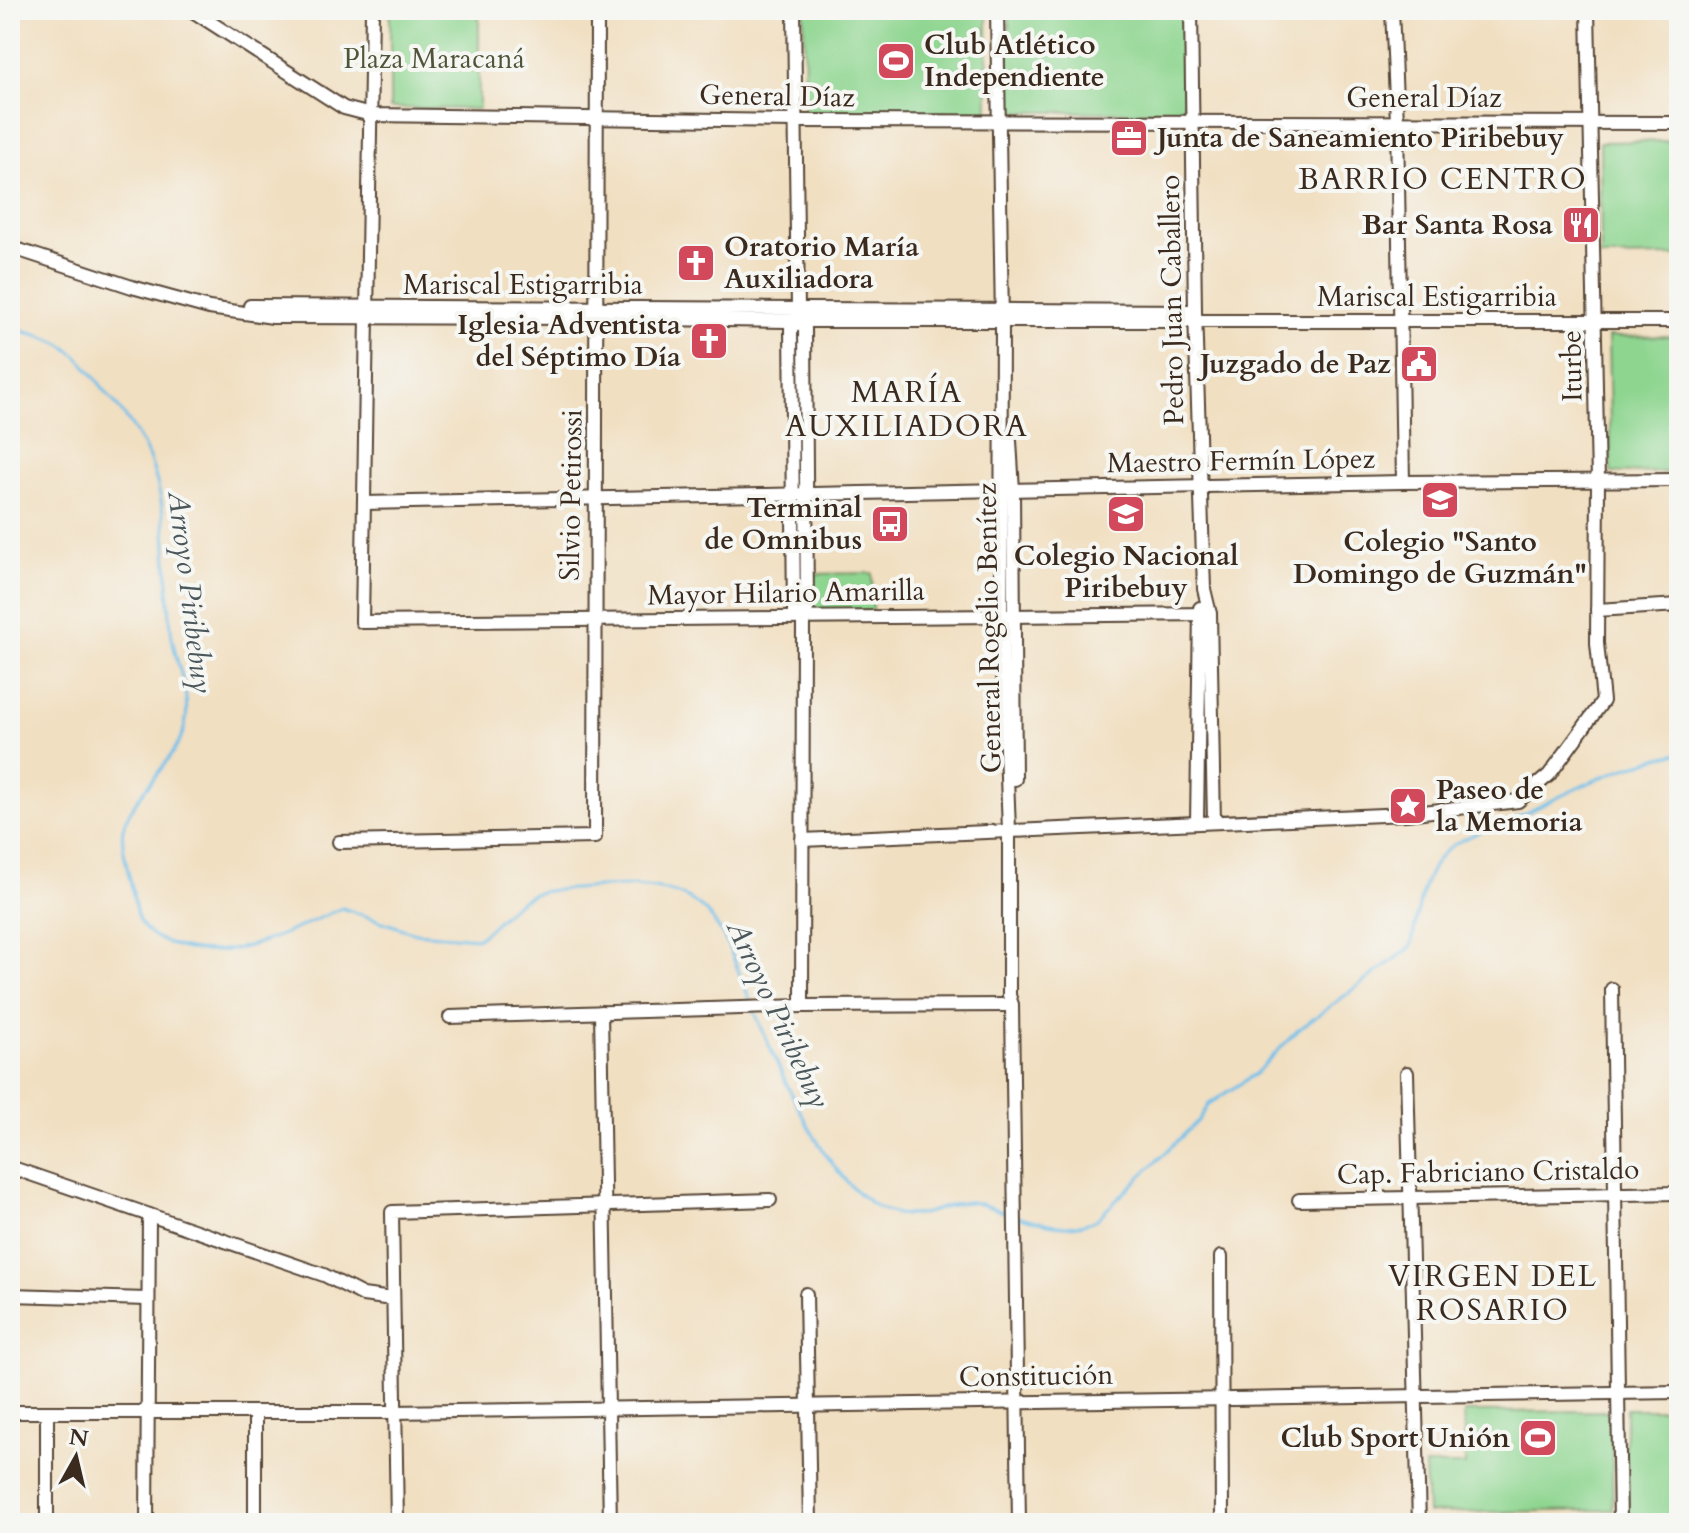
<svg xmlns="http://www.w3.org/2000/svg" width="1689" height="1533" viewBox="0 0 1689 1533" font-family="Cardo,serif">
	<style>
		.park { fill: #8ed590; stroke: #648057; stroke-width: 2 }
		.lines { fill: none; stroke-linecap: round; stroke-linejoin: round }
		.stream { stroke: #6fbfea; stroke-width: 3 }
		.minor-casing { stroke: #564536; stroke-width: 16 }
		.minor { stroke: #fff; stroke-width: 12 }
		.labels { text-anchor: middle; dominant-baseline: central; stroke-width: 8; stroke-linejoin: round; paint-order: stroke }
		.poi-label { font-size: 28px; font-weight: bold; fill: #3b2a1e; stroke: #f6f6f2; text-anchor: end }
		.park-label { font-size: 28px; fill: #50553a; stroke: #f6f6f2 }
		.street-label { font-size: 28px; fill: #3b2a1e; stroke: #f6f6f2 }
		.neighbourhood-label { font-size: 30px; letter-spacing: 2px; fill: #3b2a1e; stroke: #f6f6f2 }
		.water-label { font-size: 30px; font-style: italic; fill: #4b575b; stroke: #f6f6f2 }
	</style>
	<rect width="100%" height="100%" fill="#f6f6f2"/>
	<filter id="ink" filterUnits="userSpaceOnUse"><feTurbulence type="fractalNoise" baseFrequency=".0125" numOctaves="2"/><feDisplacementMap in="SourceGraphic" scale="16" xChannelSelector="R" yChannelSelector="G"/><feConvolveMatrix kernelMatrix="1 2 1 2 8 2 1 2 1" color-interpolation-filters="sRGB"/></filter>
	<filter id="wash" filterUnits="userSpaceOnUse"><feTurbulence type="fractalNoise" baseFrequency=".006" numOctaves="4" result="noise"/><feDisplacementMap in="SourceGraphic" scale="32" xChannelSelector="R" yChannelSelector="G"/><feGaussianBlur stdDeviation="1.8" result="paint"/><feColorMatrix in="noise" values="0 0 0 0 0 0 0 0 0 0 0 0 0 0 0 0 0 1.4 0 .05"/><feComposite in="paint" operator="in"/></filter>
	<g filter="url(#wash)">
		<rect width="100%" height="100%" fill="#f1dfc1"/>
		<g class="park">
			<polygon points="390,10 479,10 479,109 390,108"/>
			<polygon points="804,10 987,10 988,112 805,112"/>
			<polygon points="1009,10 1182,10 1184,112 1008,112"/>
			<polygon points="1678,141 1679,256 1601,257 1600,142"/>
			<polygon points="1679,336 1679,472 1611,473 1608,337"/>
			<polygon points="872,573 873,611 809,613 808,574"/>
			<polygon points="1626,1409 1679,1409 1679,1523 1625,1523"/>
			<polygon points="1611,1411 1613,1510 1427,1513 1425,1465 1465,1465 1464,1412"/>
		</g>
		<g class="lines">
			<g class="stream">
				<path d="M10,328C67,342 71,345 106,392C122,412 139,433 149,458C172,515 164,577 172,637C176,664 190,691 186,720C181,759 132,792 123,829C120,844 129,874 132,889C134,898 135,910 138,918C144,932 156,939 170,944C230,966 287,932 342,908L415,933L478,938C494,926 507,908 525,898C539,890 557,890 573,889C616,886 676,878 708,914C729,938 739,975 751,1003"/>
				<path d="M754,1010C778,1065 831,1203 897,1214C927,1219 942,1204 968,1202C980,1202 997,1210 1009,1214"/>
				<path d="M1020,1217C1046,1224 1072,1232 1097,1219L1199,1120L1209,1104L1255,1074L1297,1031L1411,947C1417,919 1420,883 1438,859C1454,837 1490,830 1513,819C1568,793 1619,765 1679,753"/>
			</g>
		</g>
	</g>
	<g filter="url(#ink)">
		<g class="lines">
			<defs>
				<g id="minor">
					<polyline points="191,10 344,108 371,115 796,121 1679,123"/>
					<polyline points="372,10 362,622 1210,614"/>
					<polyline points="794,10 798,310 798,321 805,328 807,609 803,617 802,1006"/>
					<polyline points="997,10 1002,321 1001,614 1009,831 1009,995 1012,1005 1019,1523"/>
					<polyline points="1191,10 1195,311 1204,589 1210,614 1214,822"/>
					<polyline points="1392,10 1397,122 1403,482"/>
					<polyline points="10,247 132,287 209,308 273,317 597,318 788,321 1679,321"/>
					<polyline points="250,306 1195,311"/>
					<polyline points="798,321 791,328 794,611 803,617"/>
					<polyline points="1010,441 1013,490 1015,779"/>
					<polyline points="364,503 1403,482 1679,480"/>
					<polyline points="1597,610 1679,605"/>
					<polyline points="1197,823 1200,608"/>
					<polyline points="802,840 1406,814 1518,801 1549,775 1603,701 1597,643 1598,481 1588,10"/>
					<polyline points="339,842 595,837 597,10"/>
					<polyline points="1612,989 1620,1523"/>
					<polyline points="601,1012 610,1523"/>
					<polyline points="450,1017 802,1006 1012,1005"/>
					<polyline points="1407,1073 1419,1523"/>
					<polyline points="10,1167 324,1275 363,1295 392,1299"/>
					<polyline points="1299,1200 1679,1193"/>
					<polyline points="1221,1257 1222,1523"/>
					<polyline points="806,1294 810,1523"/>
					<polyline points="10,1295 148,1299"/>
					<polyline points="10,1412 394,1412 1679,1392"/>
					<polyline points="47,1412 47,1523"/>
					<polyline points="147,1523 149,1215"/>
					<polyline points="255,1523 255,1412"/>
					<polyline points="397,1523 392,1212 770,1200"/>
				</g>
			</defs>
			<use href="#minor" class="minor-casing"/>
			<use href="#minor" class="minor"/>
		</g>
	</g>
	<defs>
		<symbol id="stadium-square" viewBox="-11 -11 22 22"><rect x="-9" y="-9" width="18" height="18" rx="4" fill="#d1495b" stroke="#f6f6f2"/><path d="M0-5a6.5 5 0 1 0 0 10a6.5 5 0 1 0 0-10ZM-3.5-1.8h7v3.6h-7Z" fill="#fff"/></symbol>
		<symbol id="office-square" viewBox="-11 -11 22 22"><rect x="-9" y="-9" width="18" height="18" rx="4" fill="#d1495b" stroke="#f6f6f2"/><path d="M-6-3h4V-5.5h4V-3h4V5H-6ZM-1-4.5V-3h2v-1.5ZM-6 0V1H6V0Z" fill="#fff"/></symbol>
		<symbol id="restaurant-square" viewBox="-11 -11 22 22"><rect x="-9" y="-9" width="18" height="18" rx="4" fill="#d1495b" stroke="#f6f6f2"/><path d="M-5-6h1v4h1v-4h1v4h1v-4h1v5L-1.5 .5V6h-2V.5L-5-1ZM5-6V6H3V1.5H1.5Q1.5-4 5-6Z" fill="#fff"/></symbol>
		<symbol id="church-square" viewBox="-11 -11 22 22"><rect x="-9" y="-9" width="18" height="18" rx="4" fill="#d1495b" stroke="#f6f6f2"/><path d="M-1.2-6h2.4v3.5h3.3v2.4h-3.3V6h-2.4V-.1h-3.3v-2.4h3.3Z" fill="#fff"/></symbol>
		<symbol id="civic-square" viewBox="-11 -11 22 22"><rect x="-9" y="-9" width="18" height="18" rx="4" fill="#d1495b" stroke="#f6f6f2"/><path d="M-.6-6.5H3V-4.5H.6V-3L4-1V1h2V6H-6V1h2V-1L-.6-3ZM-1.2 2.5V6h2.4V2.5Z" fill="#fff"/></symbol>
		<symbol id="school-square" viewBox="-11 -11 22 22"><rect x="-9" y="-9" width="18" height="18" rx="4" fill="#d1495b" stroke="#f6f6f2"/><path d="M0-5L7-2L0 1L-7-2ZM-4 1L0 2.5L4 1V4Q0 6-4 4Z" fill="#fff"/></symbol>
		<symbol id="bus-square" viewBox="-11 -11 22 22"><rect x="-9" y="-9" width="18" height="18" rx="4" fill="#d1495b" stroke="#f6f6f2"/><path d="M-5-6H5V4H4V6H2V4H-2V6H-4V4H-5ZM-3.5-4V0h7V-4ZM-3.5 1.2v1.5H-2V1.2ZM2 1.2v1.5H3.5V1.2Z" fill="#fff"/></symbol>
		<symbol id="sight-square" viewBox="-11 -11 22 22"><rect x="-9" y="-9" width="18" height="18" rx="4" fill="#d1495b" stroke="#f6f6f2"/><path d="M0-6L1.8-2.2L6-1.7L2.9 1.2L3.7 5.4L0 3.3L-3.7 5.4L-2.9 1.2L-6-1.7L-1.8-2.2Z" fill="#fff"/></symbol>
	</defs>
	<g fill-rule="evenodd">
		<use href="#stadium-square" x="874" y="39" width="44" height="44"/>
		<use href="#office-square" x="1107" y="116" width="44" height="44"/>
		<use href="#restaurant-square" x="1559" y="203" width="44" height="44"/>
		<use href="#church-square" x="674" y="241" width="44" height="44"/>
		<use href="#church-square" x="687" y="319" width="44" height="44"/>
		<use href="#civic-square" x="1397" y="342" width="44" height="44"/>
		<use href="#school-square" x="1418" y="478" width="44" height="44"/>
		<use href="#school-square" x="1104" y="492" width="44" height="44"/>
		<use href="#bus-square" x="868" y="502" width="44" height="44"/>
		<use href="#sight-square" x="1386" y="784" width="44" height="44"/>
		<use href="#stadium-square" x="1516" y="1416" width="44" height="44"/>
	</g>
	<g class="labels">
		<g class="poi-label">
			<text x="924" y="45" text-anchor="start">Club Atlético<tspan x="924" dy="32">Independiente</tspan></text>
			<text x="1157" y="138" text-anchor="start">Junta de Saneamiento Piribebuy</text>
			<text x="1553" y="225">Bar Santa Rosa</text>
			<text x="724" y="247" text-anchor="start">Oratorio María<tspan x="724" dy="32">Auxiliadora</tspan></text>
			<text x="681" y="325">Iglesia Adventista<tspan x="681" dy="32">del Séptimo Día</tspan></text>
			<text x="1391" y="364">Juzgado de Paz</text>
			<text x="862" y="508">Terminal<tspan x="862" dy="32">de Omnibus</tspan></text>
			<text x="1440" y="542" text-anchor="middle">Colegio "Santo<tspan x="1440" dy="32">Domingo de Guzmán"</tspan></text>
			<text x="1126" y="556" text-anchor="middle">Colegio Nacional<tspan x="1126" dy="32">Piribebuy</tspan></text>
			<text x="1436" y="790" text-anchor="start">Paseo de<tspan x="1436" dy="32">la Memoria</tspan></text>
			<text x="1510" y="1438">Club Sport Unión</text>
		</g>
		<g class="park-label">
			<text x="434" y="59">Plaza Maracaná</text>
		</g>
		<g class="street-label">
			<text transform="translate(777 96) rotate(1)">General Díaz</text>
			<text x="1424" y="98">General Díaz</text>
			<text x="523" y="285">Mariscal Estigarribia</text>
			<text x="1437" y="297">Mariscal Estigarribia</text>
			<text transform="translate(1172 300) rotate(-91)">Pedro Juan Caballero</text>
			<text transform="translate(1572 366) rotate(-91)">Iturbe</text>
			<text transform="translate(1241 461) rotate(-1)">Maestro Fermín López</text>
			<text transform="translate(571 495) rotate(-89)">Silvio Petirossi</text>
			<text transform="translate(786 593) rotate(-1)">Mayor Hilario Amarilla</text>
			<text transform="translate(989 628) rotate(-91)">General Rogelio Benítez</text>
			<text transform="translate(1488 1172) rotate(-1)">Cap. Fabriciano Cristaldo</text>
			<text transform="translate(1036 1376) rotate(-1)">Constitución</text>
		</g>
		<g class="neighbourhood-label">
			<text x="1443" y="179">BARRIO CENTRO</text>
			<text x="907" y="392">MARÍA<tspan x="907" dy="34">AUXILIADORA</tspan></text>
			<text x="1493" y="1276">VIRGEN DEL<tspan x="1493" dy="34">ROSARIO</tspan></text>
		</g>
		<g class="water-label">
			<text transform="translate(190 592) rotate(83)">Arroyo Piribebuy</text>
			<text transform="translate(778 1014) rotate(65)">Arroyo Piribebuy</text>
		</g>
	</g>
	<rect width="1689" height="1533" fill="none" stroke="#f6f6f2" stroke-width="40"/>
	<g transform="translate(76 1457) rotate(8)" stroke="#f6f6f2" stroke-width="6" paint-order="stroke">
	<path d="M0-6L14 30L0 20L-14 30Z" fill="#3b2a1e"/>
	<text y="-12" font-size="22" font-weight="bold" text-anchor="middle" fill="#3b2a1e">N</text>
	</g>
</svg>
